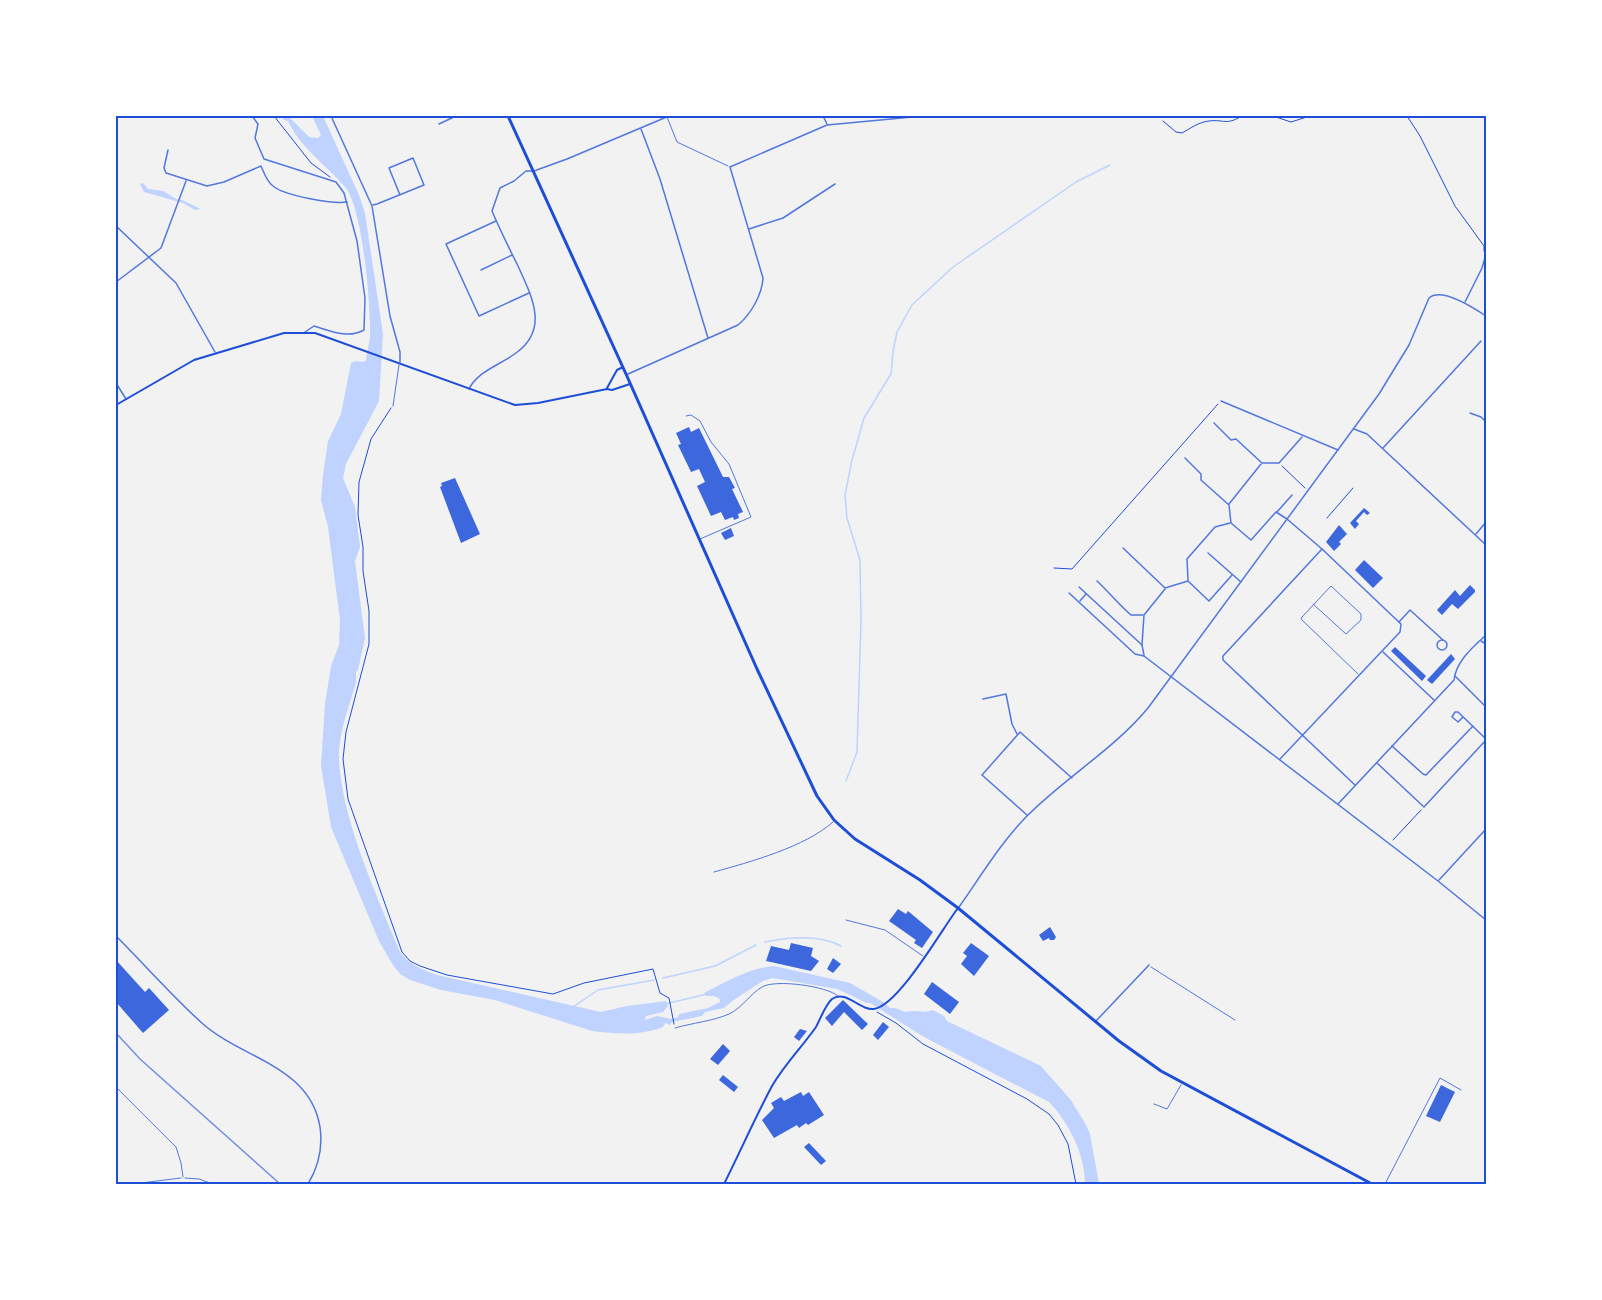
<svg xmlns="http://www.w3.org/2000/svg" width="1602" height="1300" viewBox="0 0 1602 1300" font-family="'PT Sans',sans-serif">
	<style>
		.water { fill: #bfd3fe }
		.lines { fill: none; stroke-linecap: round; stroke-linejoin: round }
		.stream { stroke: #bfd3fe; stroke-width: 1.5 }
		.building { fill: #3d67dc }
		.path { stroke: #1d4ed8; stroke-width: 1 }
		.service { stroke: #5277de; stroke-width: 1 }
		.minor { stroke: #5277de; stroke-width: 1.5 }
		.secondary { stroke: #1d4ed8; stroke-width: 2 }
		.primary { stroke: #1d4ed8; stroke-width: 3 }
		.rail { stroke: #7290e2; stroke-width: 1.5 }
		.neatline { fill: none; stroke: #1d4ed8; stroke-width: 2 }
	</style>
	<rect width="100%" height="100%" fill="#f2f2f2"/>
	<g class="water">
		<path d="M281,116H288L309,137L318,138L321,135L312,116H323L359,195L365,213L383,334L379,401L346,464L343,478L355,507L360,547L355,561L365,638L358,670L356,672V682C350,705 339,731 339,754C339,814 377,896 400,952C410,965 421,969 437,975L601,1012L627,1006L666,1001L668,1006L663,1012L646,1016L645,1020L657,1016L672,1019L678,1017L679,1014L708,1008L720,1002V999L714,996H706L704,993C727,981 749,968 774,966L850,983L883,1002L890,1008H895L905,1012C915,1009 924,1014 933,1010L944,1016L947,1021L1041,1066L1070,1099L1085,1123L1090,1134L1099,1184H1085C1085,1154 1069,1123 1049,1102L924,1037L870,1003H866L848,994L837,989L773,978L763,981L735,999L724,1008L705,1012L702,1016L672,1022L670,1025L665,1023L663,1027C640,1036 616,1034 592,1031L495,1000L441,990L410,980L400,974L393,965L379,941L331,827L321,766L325,704L331,666L339,645L340,620L328,527L321,500L323,475L328,441L341,414L351,363L356,361L364,362L366,360C367,352 369,344 370,337C371,307 363,208 345,187C326,164 301,149 288,121L284,120Z"/>
		<polygon points="143,183 148,189 163,191 176,199 182,200 201,209 195,210 183,203 144,192 140,184"/>
	</g>
	<g class="lines">
		<g class="stream">
			<polyline points="846,781 857,752 861,620 860,560 847,518 845,495 852,460 864,418 891,374 893,352 897,332 912,305 953,267 1076,182 1110,165"/>
			<path d="M765,942C789,937 818,934 841,946"/>
			<polyline points="663,978 715,966 756,945"/>
			<polyline points="665,1004 707,994"/>
			<polyline points="573,1007 598,990 654,980"/>
		</g>
	</g>
	<g class="building">
		<polygon points="689,427 691,432 699,428 723,477 729,477 735,488 732,489 743,512 738,514 739,518 734,520 733,517 725,520 721,512 711,516 697,486 705,482 699,469 691,472 678,445 681,444 676,433"/>
		<polygon points="455,478 480,534 461,543 440,487 442,486 441,483"/>
		<polygon points="1364,508 1370,513 1367,515 1364,512 1356,521 1359,524 1355,529 1350,523"/>
		<polygon points="1339,525 1347,534 1339,542 1341,544 1334,551 1326,542"/>
		<polygon points="731,528 734,536 725,540 721,533"/>
		<polygon points="1364,560 1383,578 1373,588 1355,570"/>
		<polygon points="1470,585 1475,590 1475,592 1458,609 1452,604 1442,615 1437,610 1455,590 1460,596"/>
		<polygon points="1395,647 1426,676 1422,681 1391,651"/>
		<polygon points="1451,654 1455,659 1432,684 1427,680"/>
		<polygon points="898,909 906,914 908,911 933,932 922,948 914,943 916,940 889,921"/>
		<polygon points="1050,927 1056,937 1054,940 1050,940 1049,938 1043,941 1039,935"/>
		<polygon points="791,943 813,948 811,956 819,961 811,971 766,961 771,946 789,950"/>
		<polygon points="971,943 989,956 974,976 961,964 967,956 963,953"/>
		<polygon points="833,958 841,964 833,973 827,969"/>
		<polygon points="116,960 145,992 149,988 169,1010 143,1033 116,1002"/>
		<polygon points="932,982 959,1002 950,1014 924,994"/>
		<polygon points="843,1000 868,1024 862,1030 844,1012 832,1026 825,1018"/>
		<polygon points="883,1022 889,1027 878,1040 873,1035"/>
		<polygon points="800,1029 807,1031 799,1041 794,1037"/>
		<polygon points="723,1044 730,1051 718,1065 710,1059"/>
		<polygon points="723,1075 738,1087 734,1092 719,1080"/>
		<polygon points="1441,1085 1455,1092 1440,1122 1426,1116"/>
		<polygon points="801,1092 803,1096 809,1092 824,1115 808,1125 806,1123 799,1128 797,1125 774,1138 762,1120 774,1108 771,1103 781,1097 784,1101"/>
		<polygon points="809,1143 826,1161 821,1165 804,1147"/>
	</g>
	<g class="lines">
		<g class="path">
			<polyline points="274,116 311,163 330,177"/>
			<polyline points="1273,116 1291,122 1310,116"/>
			<polyline points="1407,116 1420,136 1455,206 1484,246 1484,251"/>
			<path d="M1163,121L1176,132L1182,133C1191,128 1199,122 1209,121C1225,119 1225,126 1242,116"/>
			<polyline points="391,408 371,439 359,482 358,515 363,547 363,571 369,611 369,644 346,732 343,759 348,799 402,952 410,961 420,966 447,975 553,994 584,983 653,969 660,993 669,998 674,1024"/>
			<polyline points="1282,466 1305,488"/>
			<polyline points="1327,518 1353,488"/>
			<polyline points="1054,568 1072,569 1218,404"/>
			<polyline points="1393,840 1421,810"/>
			<polyline points="877,1012 896,1023 923,1044 1027,1099 1049,1114 1058,1125 1068,1144 1076,1184"/>
		</g>
		<g class="service">
			<polyline points="667,117 677,142 728,166"/>
			<polyline points="393,406 399,365"/>
			<polyline points="686,416 691,415 700,421 711,442 729,464 751,517 700,539"/>
			<polyline points="1313,604 1346,634 1361,620 1361,614 1331,586 1302,617 1301,619 1358,674"/>
			<path d="M714,872C750,862 805,847 833,822"/>
			<polyline points="846,920 885,930 923,956"/>
			<polyline points="1151,967 1235,1020"/>
			<path d="M675,1028C692,1023 713,1021 729,1014C742,1008 750,994 762,987C775,979 827,986 838,996"/>
			<polyline points="116,1087 176,1147 181,1163 183,1177"/>
			<polyline points="1154,1104 1167,1109 1181,1085"/>
			<polyline points="185,1178 199,1179 213,1184"/>
			<polyline points="133,1184 181,1178"/>
			<polyline points="1385,1184 1440,1078 1461,1090"/>
		</g>
		<g class="minor">
			<path d="M252,116L258,124L255,138L264,159L336,182L344,193L357,241L365,298L364,330C348,339 331,331 314,326L305,332"/>
			<polyline points="331,116 372,206 390,316 400,352 400,362"/>
			<polyline points="823,116 827,124"/>
			<polyline points="439,124 456,116"/>
			<polyline points="641,129 660,179 708,338"/>
			<path d="M168,150L164,168L166,173L207,186L224,182L261,166C264,173 267,182 273,186C285,196 332,204 347,202"/>
			<polyline points="373,205 377,204 424,185 413,158 389,168 400,195"/>
			<polyline points="496,221 446,244 479,316 529,293"/>
			<polyline points="116,226 176,283 215,352"/>
			<polyline points="749,229 783,218 835,184"/>
			<polyline points="481,270 512,255"/>
			<polyline points="116,282 161,248 186,181"/>
			<polyline points="1465,302 1482,268 1486,254"/>
			<path d="M628,374L738,325C751,314 762,295 763,278L730,167L827,125L923,116"/>
			<polyline points="116,383 126,399"/>
			<path d="M469,389C478,371 500,365 516,353C550,329 531,295 518,266C509,248 500,230 492,211L500,188L514,181L526,171H534L567,159L669,116"/>
			<polyline points="1221,401 1338,450"/>
			<polyline points="1470,413 1481,417 1486,422"/>
			<polyline points="1214,423 1231,440 1236,439 1262,463 1279,463 1302,437"/>
			<polyline points="1354,429 1367,434 1486,545"/>
			<polyline points="1383,448 1481,341"/>
			<polyline points="1185,458 1201,474 1201,480 1229,505 1231,523 1251,540 1276,512 1287,519 1322,549 1401,624 1400,632 1280,759"/>
			<polyline points="1229,504 1261,464"/>
			<polyline points="1277,512 1292,495"/>
			<polyline points="1476,534 1486,522"/>
			<polyline points="1123,548 1165,588 1188,581 1209,601 1232,575"/>
			<polyline points="1322,549 1223,656 1223,660 1355,785"/>
			<polyline points="1208,553 1241,582"/>
			<polyline points="1188,580 1187,559 1215,527 1230,523"/>
			<path d="M1097,581C1109,592 1118,604 1131,615H1143"/>
			<polyline points="1079,587 1142,645 1144,655"/>
			<polyline points="1069,593 1135,654 1144,656 1438,881 1486,920"/>
			<polyline points="1080,601 1086,594"/>
			<polyline points="1399,622 1410,610 1443,640"/>
			<circle cx="1442" cy="645" r="5"/>
			<polyline points="1481,641 1486,644"/>
			<polyline points="1142,645 1144,615 1165,589"/>
			<polyline points="1383,652 1434,700"/>
			<polyline points="1455,676 1486,707"/>
			<polyline points="983,699 1006,694 1012,724 1017,734"/>
			<polyline points="1463,717 1458,722 1452,717 1455,712 1458,712 1486,739"/>
			<polyline points="1392,746 1423,774 1426,775 1473,726"/>
			<polyline points="1377,763 1424,807 1486,740"/>
			<path d="M1338,804L1454,680C1456,661 1473,647 1486,635"/>
			<polyline points="1027,815 982,775 1020,732 1072,778"/>
			<polyline points="1439,880 1486,829"/>
			<path d="M959,907C981,876 1001,842 1028,815C1066,777 1114,749 1148,708L1379,394L1409,345L1429,298C1441,287 1474,308 1486,316"/>
			<path d="M116,936C145,965 173,997 203,1024C243,1059 310,1066 320,1127C323,1148 319,1166 308,1184"/>
			<polyline points="1096,1021 1149,965"/>
		</g>
		<g class="secondary">
			<polyline points="607,388 617,370 623,367"/>
			<polyline points="116,405 194,360 284,333 315,333 515,405 538,403 607,389 612,390 630,384"/>
			<path d="M724,1184C740,1152 755,1118 772,1086C785,1064 802,1047 816,1027C821,1018 825,1005 832,999C846,989 860,1011 874,1009C899,1005 942,929 958,908"/>
		</g>
		<polyline class="primary" points="508,116 626,374 757,669 817,796 834,820 855,839 920,880 958,908 1119,1041 1161,1071 1372,1184"/>
		<polyline class="rail" points="116,1033 140,1059 280,1184"/>
	</g>
	<rect width="1602" height="1300" fill="none" stroke="#ffffff" stroke-width="234"/>
	<rect x="117" y="117" width="1368" height="1066" class="neatline"/>
</svg>
